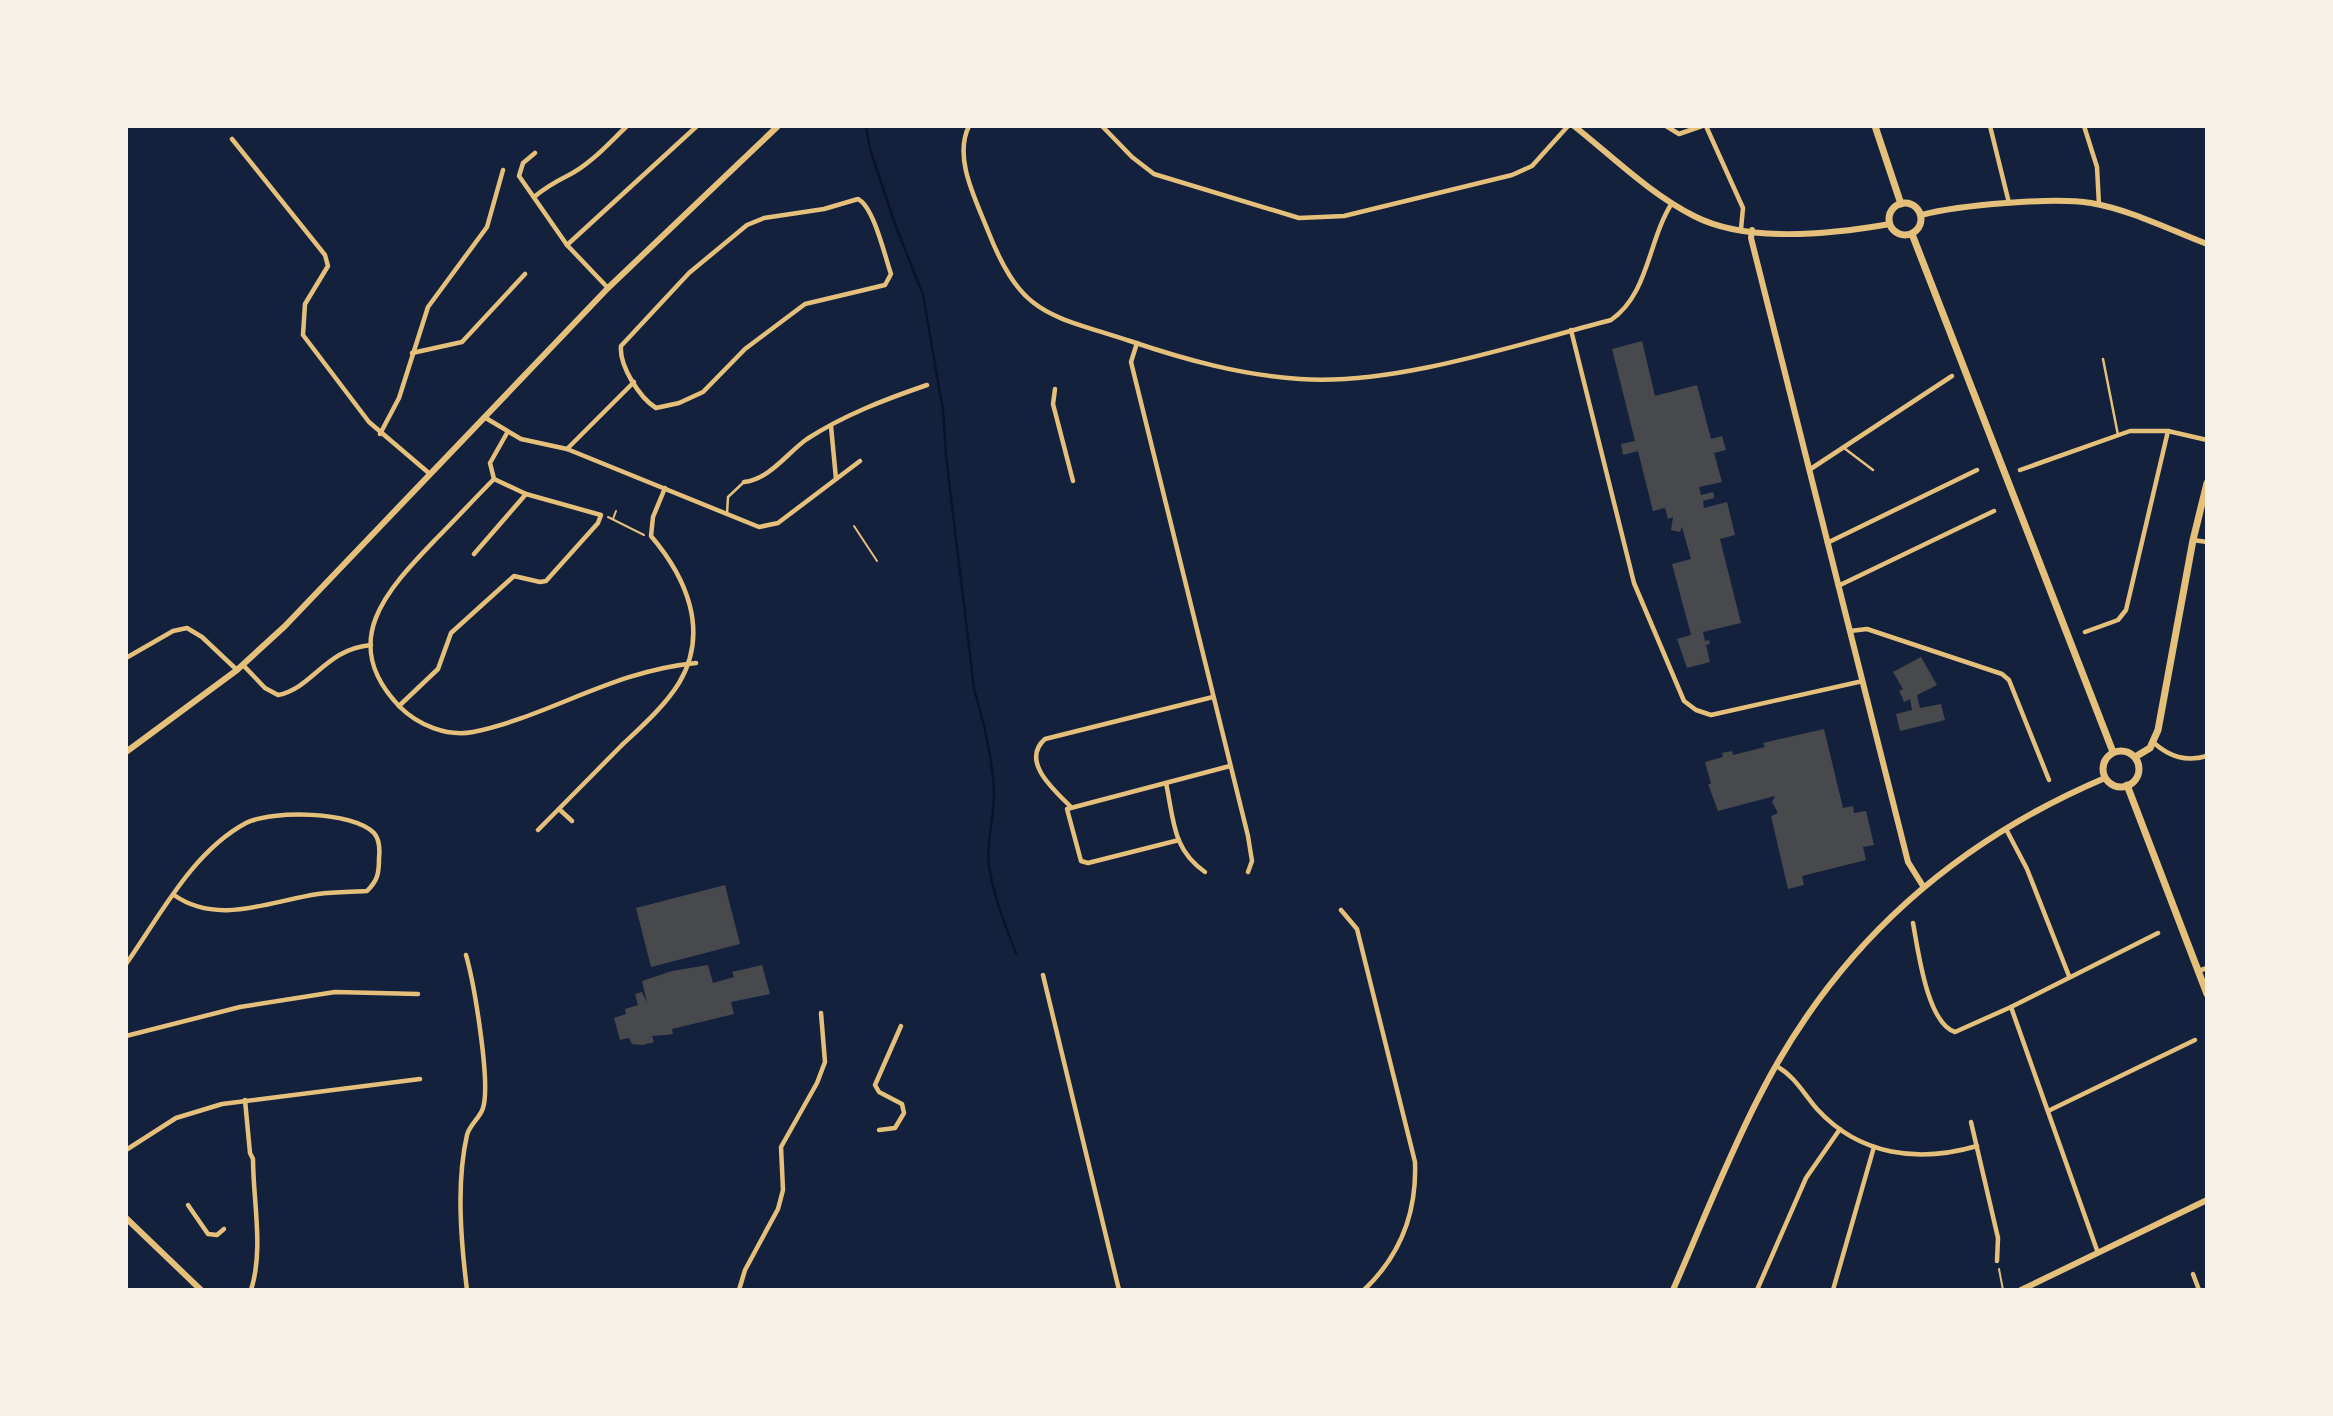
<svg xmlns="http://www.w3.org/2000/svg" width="2333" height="1416" viewBox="0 0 2333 1416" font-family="Signika,sans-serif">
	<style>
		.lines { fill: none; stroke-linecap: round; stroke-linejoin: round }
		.stream { stroke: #0b132b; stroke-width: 2.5 }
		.building { fill: #48494c }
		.path { stroke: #e5c07b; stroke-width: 2 }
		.service { stroke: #e5c07b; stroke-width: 2.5 }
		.minor { stroke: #e5c07b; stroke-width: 4.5 }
		.tertiary { stroke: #e5c07b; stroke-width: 6 }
		.secondary { stroke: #e5c07b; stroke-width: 6 }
		.primary { stroke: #e5c07b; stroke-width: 7 }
	</style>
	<rect width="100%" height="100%" fill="#14213d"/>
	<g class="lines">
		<path class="stream" d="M866,126L870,149L895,224L923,295L943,410L946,455L974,689C984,722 992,755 994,790C995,815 986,839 989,865C993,896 1005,924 1016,953"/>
	</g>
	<g class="building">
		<polygon points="1642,341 1655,396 1697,385 1711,439 1722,436 1726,450 1714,453 1722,482 1699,487 1701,495 1713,492 1714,495 1714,498 1703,501 1704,508 1727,502 1735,535 1720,539 1741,623 1703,632 1705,641 1709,640 1710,644 1706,645 1710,662 1687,668 1677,639 1691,635 1672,564 1691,559 1682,527 1680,532 1671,530 1673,517 1668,519 1665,508 1653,511 1638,451 1623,455 1621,444 1635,441 1612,349"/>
		<polygon points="1921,657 1937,685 1917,695 1920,708 1941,704 1945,720 1900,731 1896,714 1912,710 1910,699 1904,702 1902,697 1899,691 1903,689 1893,672"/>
		<polygon points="1824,729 1843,808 1853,806 1854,813 1866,811 1874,845 1863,847 1866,860 1802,876 1804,885 1788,889 1771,816 1778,813 1772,802 1775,796 1718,811 1708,784 1711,784 1705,762 1723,757 1722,753 1732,751 1733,755 1765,747 1763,743"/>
		<polygon points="725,885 740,944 651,967 636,908"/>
		<polygon points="708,965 713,983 734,977 732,972 762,965 770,994 731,1002 734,1014 672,1029 673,1034 666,1035 652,1036 654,1042 643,1045 632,1044 629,1038 620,1040 614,1018 626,1014 625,1009 638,1005 635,994 642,992 647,1003 642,981 672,971"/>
	</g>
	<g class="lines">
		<g class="path">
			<polyline points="608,517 644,535"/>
			<polyline points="613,519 616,511"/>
			<polyline points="854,526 877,561"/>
			<polyline points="1999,1269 2003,1290"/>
		</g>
		<g class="service">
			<polyline points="2103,359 2118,435"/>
			<polyline points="1844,448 1873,470"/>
			<polyline points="727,514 728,497 744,482"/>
		</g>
		<g class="minor">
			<path d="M969,126C953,158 976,200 988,231C1022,317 1048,314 1130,341C1186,360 1241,375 1300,379C1394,386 1519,344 1611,320C1649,294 1648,240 1672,203"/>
			<polyline points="1102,126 1132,157 1154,174 1299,218 1344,216 1512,175 1532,166 1568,126"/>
			<polyline points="1666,126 1679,134 1702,126"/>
			<polyline points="1706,126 1743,208 1741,229"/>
			<polyline points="1990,126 2009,203"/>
			<polyline points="2084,126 2097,167 2099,205"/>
			<polyline points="232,139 325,255 328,266 305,304 303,335 369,422 430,474"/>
			<polyline points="535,153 523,163 519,176 567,245 608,288"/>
			<path d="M534,197C545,188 555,182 567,176C590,165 609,143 627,126"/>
			<path d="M858,199C874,207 885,257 891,274L885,285L805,304L745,349L703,392L679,403L656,408C640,398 619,366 621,346L689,273L747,225L764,218L824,209Z"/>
			<polyline points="567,245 697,126"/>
			<polyline points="1571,330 1634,583 1684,701 1696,710 1711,715 1863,681"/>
			<polyline points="1137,343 1131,362 1248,836 1252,861 1248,872"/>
			<polyline points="412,353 462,342 525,274"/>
			<polyline points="1055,389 1053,404 1073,481"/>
			<polyline points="484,417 521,439 567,449 759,527 778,523 860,461"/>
			<polyline points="831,426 836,479"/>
			<polyline points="380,434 399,398 428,307 487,227 503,170"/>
			<polyline points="567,449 634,382"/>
			<polyline points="1809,470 1952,376"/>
			<polyline points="2020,470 2130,431 2168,431 2207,440"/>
			<path d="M494,479C474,499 455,520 435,540C387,590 337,642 400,707C418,725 447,737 473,732C550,716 612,671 696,663"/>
			<path d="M744,482C770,479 787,453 807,439C844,415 886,399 927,385"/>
			<polyline points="2193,540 2207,542"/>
			<polyline points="1827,543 1977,470"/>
			<polyline points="474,554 526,494"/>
			<polyline points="1838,586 1994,511"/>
			<polyline points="1850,631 1867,629 2002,674 2009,680 2049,780"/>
			<polyline points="2085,632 2118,620 2126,610 2168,431"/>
			<polyline points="126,658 173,631 187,628 202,637 237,670"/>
			<path d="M243,665L265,688L278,695C313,688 325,649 371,645"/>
			<polyline points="399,706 438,669 451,633 514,576 540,582 546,581 598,523 601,515 526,494 494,479 490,463 507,433"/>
			<path d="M2154,743C2170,757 2186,762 2207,756"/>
			<path d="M1166,783C1174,820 1172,849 1205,872"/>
			<path d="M1070,806C1054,790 1020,761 1045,739L1213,697"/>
			<polyline points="559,809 572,821"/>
			<polyline points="2006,829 2027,869 2069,976"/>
			<path d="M538,830C566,802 593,774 621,746C641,727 664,707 679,683C710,631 686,577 651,536L653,517L665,488"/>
			<polyline points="1179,840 1088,863 1081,861 1067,809 1230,766"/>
			<path d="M1341,910L1357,929L1415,1162C1417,1213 1401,1255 1364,1290"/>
			<path d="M1913,923C1918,950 1927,1023 1955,1032L2011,1007L2158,933"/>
			<path d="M466,955C474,983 491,1083 483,1108C480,1118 470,1124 467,1135C456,1183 461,1242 467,1290"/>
			<path d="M126,964C160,916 192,852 246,823C272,810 353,811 374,833C380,840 380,849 379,858C379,873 378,880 367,891C351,892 334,892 318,894C270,901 218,926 174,895"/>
			<polyline points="2198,971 2207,968"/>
			<polyline points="1043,975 1119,1290"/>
			<polyline points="2011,1007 2098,1253"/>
			<polyline points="126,1036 240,1007 335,992 418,994"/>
			<path d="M1776,1066C1794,1075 1804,1094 1817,1109C1860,1156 1919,1163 1977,1146"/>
			<path d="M245,1100L250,1153L253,1159C253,1200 264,1250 251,1290"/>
			<polyline points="2048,1111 2195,1040"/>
			<polyline points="1971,1122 1998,1238 1997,1261"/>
			<polyline points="879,1130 895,1128 904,1113 902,1104 879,1092 875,1085 901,1026"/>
			<polyline points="126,1150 176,1118 222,1104 420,1079"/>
			<polyline points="188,1205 208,1234 217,1235 224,1229"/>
			<polyline points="2193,1274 2199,1290"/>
			<polyline points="739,1290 745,1270 778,1209 783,1190 781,1147 817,1083 825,1062 821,1013"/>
			<polyline points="1757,1290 1806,1178 1840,1129"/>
			<polyline points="1833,1290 1874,1147"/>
		</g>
		<polyline class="tertiary" points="1752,230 1751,238 1908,862 1923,886"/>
		<g class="secondary">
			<path d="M1574,126C1612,156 1650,194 1694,216C1748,244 1833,234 1890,224"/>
			<path d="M1921,215C1960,205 2052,197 2091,203C2131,210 2170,230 2207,244"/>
			<polyline points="126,752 237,670 285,626 608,288 778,126"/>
			<polyline points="126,1218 201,1290"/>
			<path d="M1673,1290C1701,1226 1727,1159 1759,1097C1835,947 1952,843 2105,778"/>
			<polyline points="2021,1290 2207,1200"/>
		</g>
		<g class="primary">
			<polyline points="1875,126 1901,204"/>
			<circle cx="1905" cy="219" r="16"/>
			<polyline points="1912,234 2113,752"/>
			<circle cx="2121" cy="769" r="18"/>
			<polyline points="2135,757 2150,748 2158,730 2193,540 2207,483"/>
			<polyline points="2127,785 2207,994"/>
		</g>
	</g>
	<rect width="2333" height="1416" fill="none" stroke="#f6f1e7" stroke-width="256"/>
</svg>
